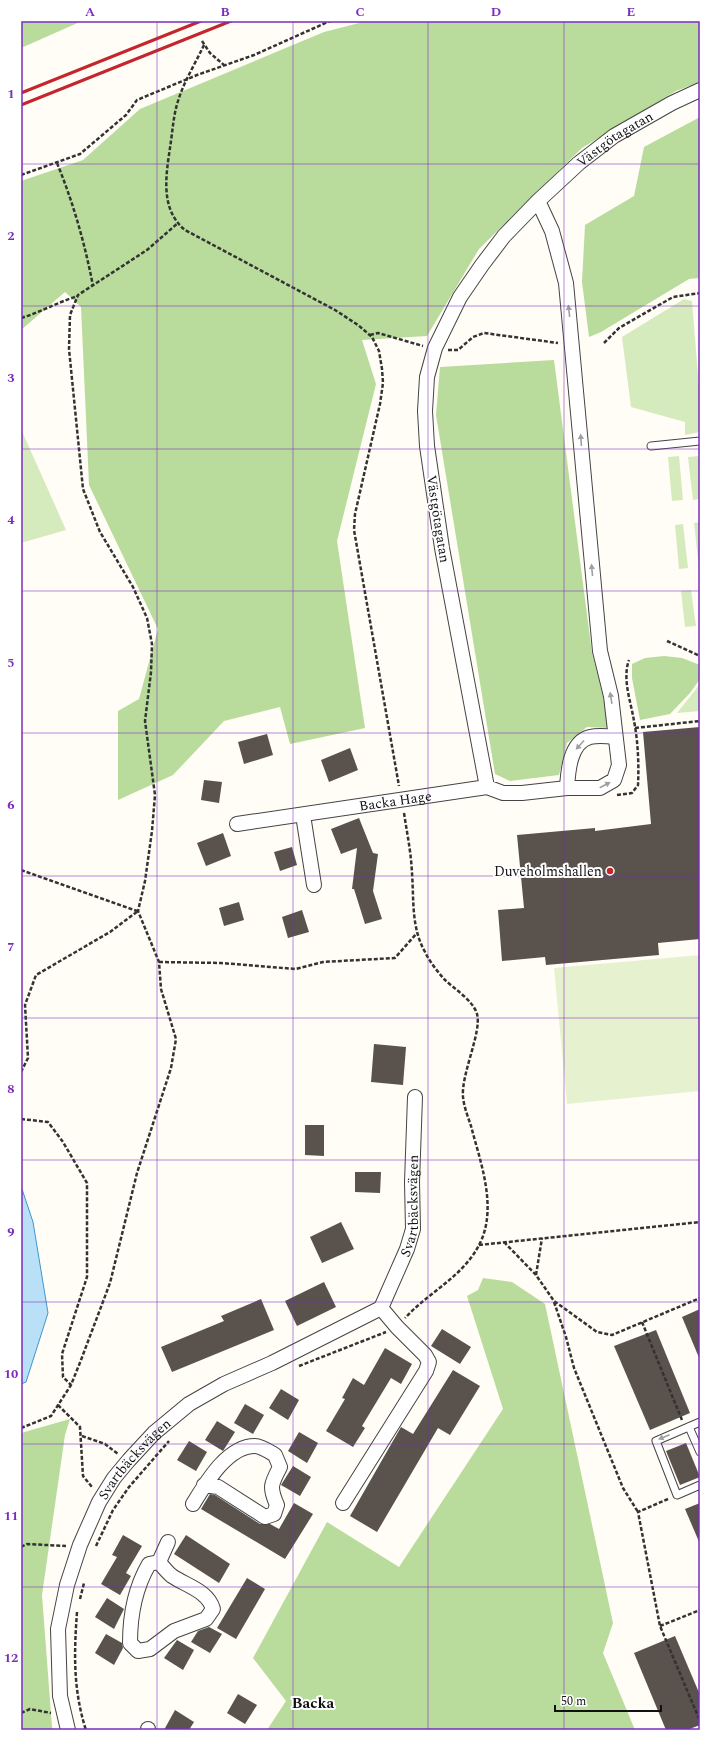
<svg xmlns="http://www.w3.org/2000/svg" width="721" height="1751" viewBox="0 0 721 1751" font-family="Spectral,serif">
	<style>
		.green { fill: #d5ebbd }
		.forest { fill: #b9dc9c }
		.pitch { fill: #e6f2cf }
		.water { fill: #b9e0f7; stroke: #3f96cf }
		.building { fill: #5a524d }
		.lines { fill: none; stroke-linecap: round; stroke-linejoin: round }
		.service-casing { stroke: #444; stroke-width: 9 }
		.minor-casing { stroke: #444; stroke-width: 16 }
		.path { stroke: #333; stroke-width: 2.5; stroke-dasharray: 4 2; stroke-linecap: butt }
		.service { stroke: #fff; stroke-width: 7 }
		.minor { stroke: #fff; stroke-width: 14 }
		.rail { stroke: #c4262e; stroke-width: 3 }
		.oneway { fill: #a0a0a0 }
		.grid { fill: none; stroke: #7b2cbf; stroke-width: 1; stroke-opacity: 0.55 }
		.poi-dot { fill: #c4262e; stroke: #fff; stroke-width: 1.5 }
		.labels { text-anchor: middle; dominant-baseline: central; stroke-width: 4; stroke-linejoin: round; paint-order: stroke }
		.street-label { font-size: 14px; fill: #111; stroke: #fff }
		.poi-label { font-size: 14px; fill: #111; stroke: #fff; text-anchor: end }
		.neighbourhood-label { font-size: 15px; font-weight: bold; fill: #111; stroke: #fff }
		.neatline { fill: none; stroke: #7b2cbf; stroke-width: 1.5 }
		.grid-label { font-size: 13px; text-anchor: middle; font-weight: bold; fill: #7b2cbf }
	</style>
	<rect width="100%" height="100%" fill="#fffdf5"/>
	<g class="green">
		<polygon points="684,299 692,301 700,400 700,432 685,435 685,422 631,407 622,337"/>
		<polygon points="21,429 66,530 21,543"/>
		<polygon points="679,456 683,500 672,501 668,457"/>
		<polygon points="700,456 700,499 693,500 688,457"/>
		<polygon points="700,522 700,568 699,568 694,523"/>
		<polygon points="683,524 688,568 679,569 675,525"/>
		<polygon points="691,590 696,626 685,627 681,591"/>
		<polygon points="700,684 700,711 677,713"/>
	</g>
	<g class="forest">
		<polygon points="21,21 82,21 21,48"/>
		<polygon points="367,21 700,21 700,82 676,91 582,148 479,249 427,336 362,340 376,384 337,541 365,728 290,744 280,707 224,721 173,775 118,800 118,711 139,699 158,629 89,485 81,307 65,292 21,330 21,181 83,160 140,109 324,32"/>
		<polygon points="700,117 700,278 689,279 601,332 589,337 582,282 585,225 634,196 644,147"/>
		<polygon points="554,360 592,653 603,696 608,728 587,727 567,743 559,775 510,781 495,774 436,415 440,367"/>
		<polygon points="664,656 682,658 700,665 700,679 690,693 670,714 640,720 632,678 632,664 645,658"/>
		<polygon points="483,1278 512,1282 545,1304 613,1623 603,1653 635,1730 267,1730 286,1701 253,1658 327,1522 399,1567 503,1409 467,1296 478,1290"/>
		<polygon points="70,1419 65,1435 42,1595 52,1727 54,1730 21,1730 21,1433"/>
	</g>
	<polygon class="pitch" points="700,955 700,1091 567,1104 554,968"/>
	<polygon class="water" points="21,1186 33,1222 48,1313 26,1382 21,1384"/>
	<g class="building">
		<polygon points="700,727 700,939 658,943 659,955 546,965 545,957 502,961 498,910 524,908 517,835 595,828 595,831 651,824 643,732"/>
		<polygon points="267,734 273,755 244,764 238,742"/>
		<polygon points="350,748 358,770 329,782 321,760"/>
		<polygon points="204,780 222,782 219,803 201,800"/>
		<polygon points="359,818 373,853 378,854 373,891 382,919 365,924 354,889 352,889 357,848 341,854 331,829"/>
		<polygon points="223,833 231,856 206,866 197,843"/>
		<polygon points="292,847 297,865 280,871 274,852"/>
		<polygon points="239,902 244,920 224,926 219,908"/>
		<polygon points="302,910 309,932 288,938 282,917"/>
		<polygon points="374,1044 406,1047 403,1085 371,1082"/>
		<polygon points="305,1125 324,1125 324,1156 305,1155"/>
		<polygon points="355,1172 381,1172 380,1193 355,1192"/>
		<polygon points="341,1222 354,1249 322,1263 310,1237"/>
		<polygon points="324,1282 336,1307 297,1326 285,1301"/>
		<polygon points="261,1299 274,1330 172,1372 161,1347 224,1321 221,1316"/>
		<polygon points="700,1309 700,1360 682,1317"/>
		<polygon points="442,1329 471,1347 460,1364 431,1346"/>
		<polygon points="656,1330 690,1413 650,1430 614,1346"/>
		<polygon points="385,1348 412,1364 401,1384 391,1378 362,1426 365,1428 353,1447 326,1431 345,1399 342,1398 353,1378 364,1385"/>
		<polygon points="453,1370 480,1386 450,1435 438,1428 377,1532 350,1516 401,1427 413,1434"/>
		<polygon points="281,1389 299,1400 288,1420 269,1408"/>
		<polygon points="245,1404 264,1415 253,1434 234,1423"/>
		<polygon points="217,1421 235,1432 223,1451 205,1440"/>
		<polygon points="299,1432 318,1443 307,1463 288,1451"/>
		<polygon points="189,1441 207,1452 196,1471 177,1460"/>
		<polygon points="686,1443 700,1477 680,1485 666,1451"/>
		<polygon points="293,1466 311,1477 300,1496 281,1485"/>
		<polygon points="210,1494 215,1495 260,1524 270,1524 279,1529 294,1503 313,1514 285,1559 201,1509"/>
		<polygon points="700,1503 700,1544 685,1509"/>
		<polygon points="123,1535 142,1546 126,1573 131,1576 120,1595 101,1584 117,1557 112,1555"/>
		<polygon points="186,1535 230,1564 219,1583 174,1554"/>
		<polygon points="247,1578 265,1589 236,1639 217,1628"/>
		<polygon points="107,1598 124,1609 114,1629 95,1617"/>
		<polygon points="209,1627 222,1634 210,1653 191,1642 198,1631"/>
		<polygon points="106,1634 122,1643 123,1648 114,1665 95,1653"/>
		<polygon points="675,1636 700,1695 700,1725 687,1730 666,1730 634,1653"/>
		<polygon points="177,1640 194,1650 183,1670 164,1658"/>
		<polygon points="238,1694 257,1705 245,1724 227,1713"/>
		<polygon points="175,1710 194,1722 189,1730 164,1730"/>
	</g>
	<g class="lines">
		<defs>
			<g id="service">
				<polyline points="651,446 700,441"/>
				<polyline points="700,1422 656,1441 677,1495 700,1485"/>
				<polyline points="689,1427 700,1452"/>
			</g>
			<g id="minor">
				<path id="s1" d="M538,201L552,231L566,283L600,651L611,696L619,765L614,780L600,788H567L522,793H503L487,787L442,548L427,446L425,411L427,377L435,348L460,297L482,265L504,236L538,201L579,163L614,136L672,103L700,90"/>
				<path d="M567,788C568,771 570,742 590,737C598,735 607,736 615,737"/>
				<polyline points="303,815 314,885"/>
				<path id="s2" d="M237,824L487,787"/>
				<polyline points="343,1503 426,1371 429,1362 425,1355 397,1327 381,1308"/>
				<path d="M193,1504C206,1483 227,1446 255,1446C261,1446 270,1452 275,1455L280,1467C271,1484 269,1487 277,1505L274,1514L265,1517L218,1487L204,1485"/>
				<path d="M159,1562L149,1564C135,1588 130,1615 130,1643L138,1651L150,1649L174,1631L206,1619L213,1609C208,1591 187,1586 172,1576C167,1572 163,1567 159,1562L168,1542"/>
				<polyline points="148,1729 148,1730"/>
				<path id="s3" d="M68,1730L60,1696L58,1629L67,1585L80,1545L99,1502L114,1478L129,1460L154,1433L189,1404L224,1384L272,1363L381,1308L407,1249L413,1229L412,1182L415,1097"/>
			</g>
		</defs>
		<use href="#service" class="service-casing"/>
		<use href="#minor" class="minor-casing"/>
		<g class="path">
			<polyline points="202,41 210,53 224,65"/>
			<path d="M204,45C196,62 185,80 179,98C174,112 173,126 171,141C167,170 158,208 185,230L335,310L358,325L372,337L379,351L382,369L383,383L380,404L355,514L354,530L399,786"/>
			<path d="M57,163C73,202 85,244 93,286"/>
			<polyline points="21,175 80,154 126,115 137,100 197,75 254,55 330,21"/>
			<path d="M21,318C41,312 58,302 78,296"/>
			<polyline points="370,335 378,333 423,346"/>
			<polyline points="604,343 619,328 673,297 700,293"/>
			<polyline points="448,350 458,350 473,337 484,333 558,343"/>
			<polyline points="667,641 700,656"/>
			<polyline points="635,728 700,721"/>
			<path d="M617,795L632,793L638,785C639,765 638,741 634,721C631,702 622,679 629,660"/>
			<path d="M404,813C407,833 411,852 412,873C414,900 411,927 425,952C430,962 437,971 444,979C454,989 473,1000 477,1014C482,1032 461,1074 463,1097C464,1107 468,1117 471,1126C480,1161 497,1205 481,1241C465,1276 430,1291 405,1318"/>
			<polyline points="21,870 137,911"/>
			<polyline points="159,962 221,963 296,969 323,962 395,958 417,933"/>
			<polyline points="21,1072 28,1058 25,1005 36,975 110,932 138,911"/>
			<polyline points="21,1119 48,1122 63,1142 87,1183 87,1277 62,1354 63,1377 71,1385"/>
			<polyline points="504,1242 536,1275 554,1301 597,1332 612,1335 700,1298"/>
			<polyline points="479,1245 700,1222"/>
			<polyline points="536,1275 542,1238"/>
			<polyline points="554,1302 566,1337 574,1368 623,1488 638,1512"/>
			<polyline points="642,1322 682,1420"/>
			<polyline points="299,1366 386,1332"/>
			<polyline points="58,1405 80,1427 83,1476 92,1487"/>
			<polyline points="21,1428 51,1416 71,1385 81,1360 110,1283 137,1173 171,1068 176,1039 161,989 159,962 138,911 145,881 152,831 155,795 145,721 151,672 152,644 147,618 133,587 100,532 83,489 69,349 70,315 78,295 147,250 178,223"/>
			<polyline points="82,1436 105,1444 118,1454"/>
			<polyline points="668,1499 638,1512 660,1626 700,1721"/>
			<polyline points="96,1546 113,1510 129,1487 169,1441"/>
			<polyline points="21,1547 27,1544 66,1546"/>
			<polyline points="80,1599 84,1583"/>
			<path d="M77,1612C74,1653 73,1690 86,1730"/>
			<polyline points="660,1626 700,1610"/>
			<polyline points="21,1713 30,1709 51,1713"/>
		</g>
		<use href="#service" class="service"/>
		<use href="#minor" class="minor"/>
		<g class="rail">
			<polyline points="21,93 201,21"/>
			<polyline points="21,105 231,21"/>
		</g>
	</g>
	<defs><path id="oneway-solid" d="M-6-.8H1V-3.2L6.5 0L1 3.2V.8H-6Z"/></defs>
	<g class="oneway">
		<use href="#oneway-solid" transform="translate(569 311) rotate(-96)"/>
		<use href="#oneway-solid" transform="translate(581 440) rotate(-94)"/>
		<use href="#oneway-solid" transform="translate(592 570) rotate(-95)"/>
		<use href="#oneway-solid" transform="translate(611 698) rotate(-99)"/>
		<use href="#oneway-solid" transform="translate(580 745) rotate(132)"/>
		<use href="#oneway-solid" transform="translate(605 785) rotate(-28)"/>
		<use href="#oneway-solid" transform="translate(664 1437) rotate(157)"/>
	</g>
	<path class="grid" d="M157,21V1730M293,21V1730M428,21V1730M564,21V1730M21,164H700M21,306H700M21,449H700M21,591H700M21,733H700M21,876H700M21,1018H700M21,1160H700M21,1302H700M21,1444H700M21,1587H700"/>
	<circle class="poi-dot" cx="610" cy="871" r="4"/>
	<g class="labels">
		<g class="street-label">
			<text stroke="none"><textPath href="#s1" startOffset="1444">Västgötagatan</textPath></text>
			<text transform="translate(438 519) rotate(81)">Västgötagatan</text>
			<text stroke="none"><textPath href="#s2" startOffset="160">Backa Hage</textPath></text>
			<text stroke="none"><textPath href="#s3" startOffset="693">Svartbäcksvägen</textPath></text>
			<text stroke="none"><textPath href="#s3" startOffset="292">Svartbäcksvägen</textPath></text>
		</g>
		<g class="poi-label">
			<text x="602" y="871">Duveholmshallen</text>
		</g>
		<g class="neighbourhood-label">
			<text x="313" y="1703">Backa</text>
		</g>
	</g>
	<rect width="721" height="1751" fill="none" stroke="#ffffff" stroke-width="44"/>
	<path d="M555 1705v6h106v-6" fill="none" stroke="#111111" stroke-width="2"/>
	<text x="561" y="1705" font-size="12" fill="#111111" stroke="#ffffff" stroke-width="3" paint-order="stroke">50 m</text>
	<rect x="22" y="22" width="677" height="1707" class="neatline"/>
	<g class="grid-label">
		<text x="90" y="16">A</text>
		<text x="225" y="16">B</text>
		<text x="360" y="16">C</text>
		<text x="496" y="16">D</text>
		<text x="631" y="16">E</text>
		<text x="11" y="98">1</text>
		<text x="11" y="240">2</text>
		<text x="11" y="382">3</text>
		<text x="11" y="524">4</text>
		<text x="11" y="667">5</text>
		<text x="11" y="809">6</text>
		<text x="11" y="951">7</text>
		<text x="11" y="1093">8</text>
		<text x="11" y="1236">9</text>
		<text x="11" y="1378">10</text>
		<text x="11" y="1520">11</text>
		<text x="11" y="1662">12</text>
	</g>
</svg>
